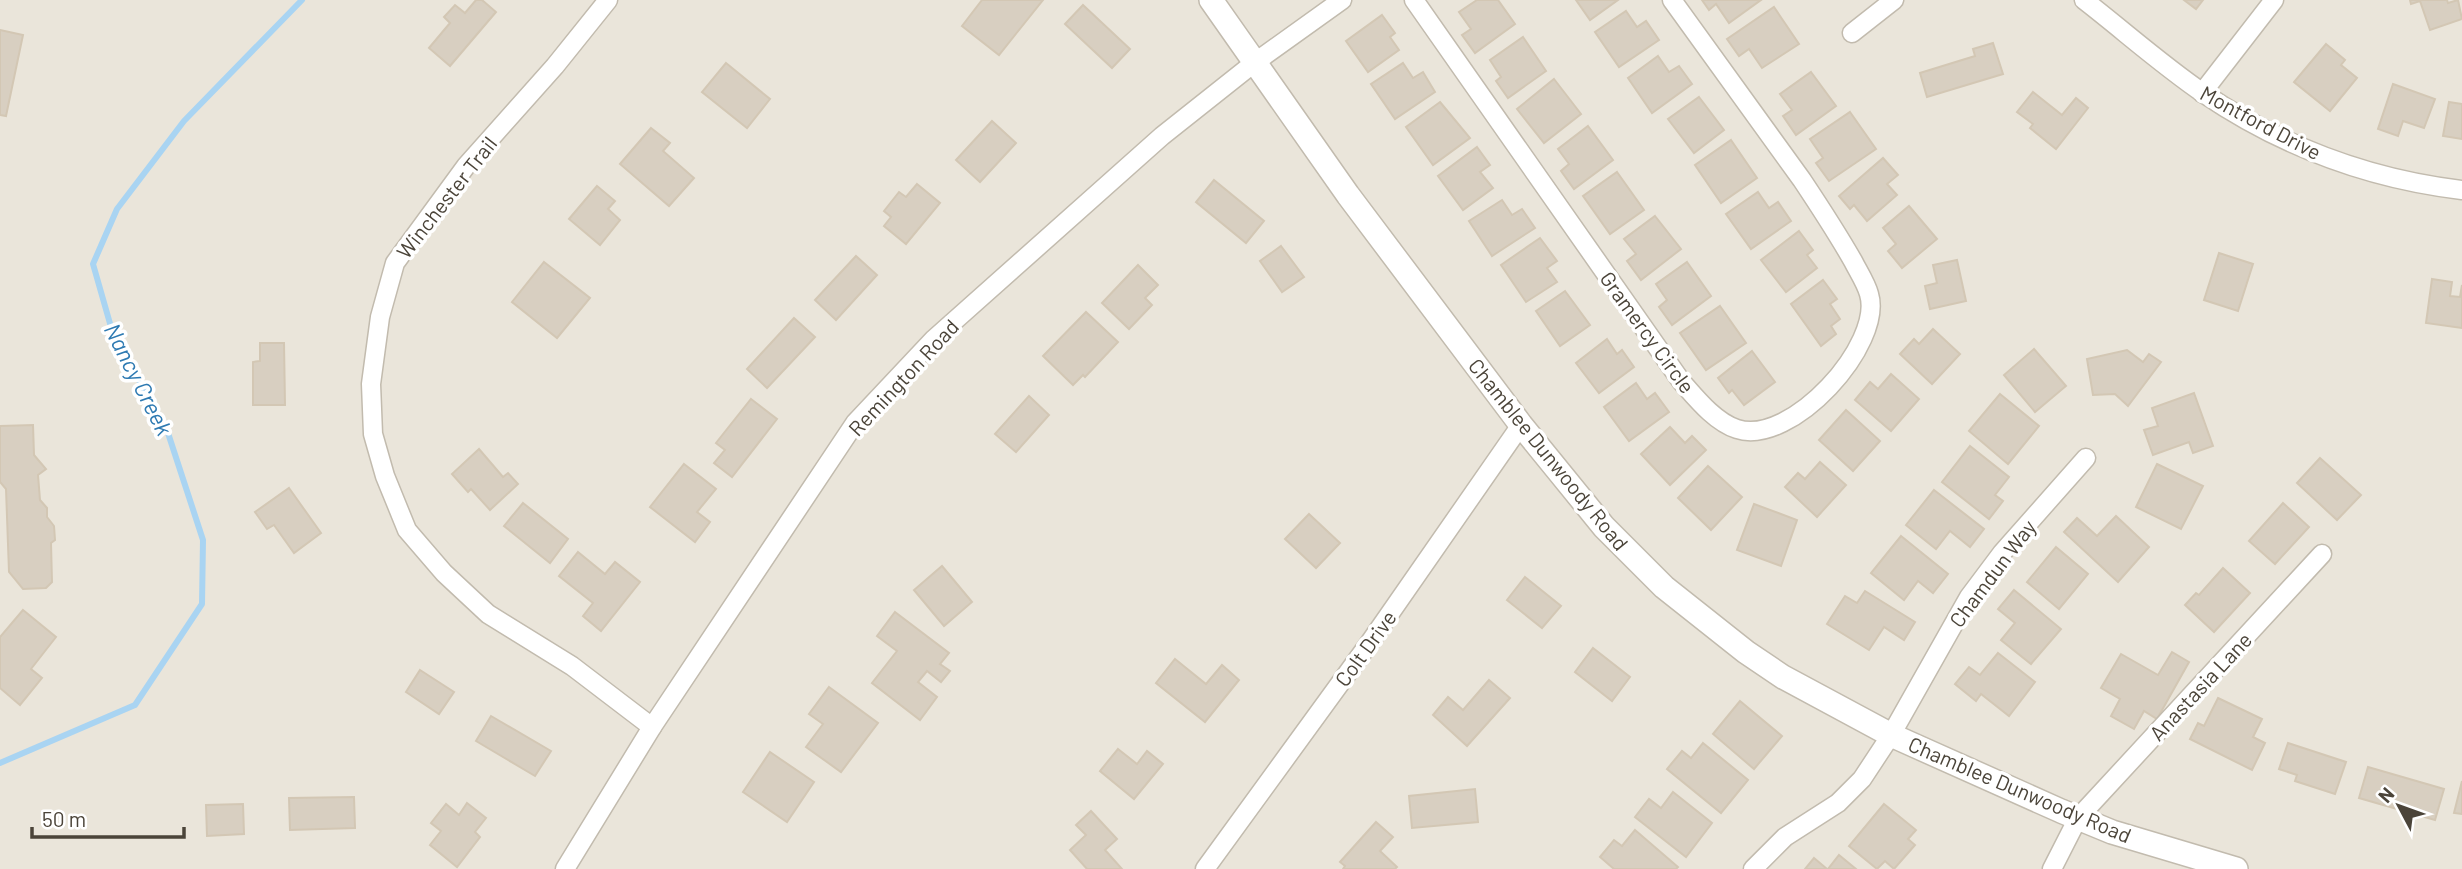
<svg xmlns="http://www.w3.org/2000/svg" width="2462" height="869" viewBox="0 0 2462 869" font-family="Barlow,sans-serif">
	<style>
		.residential { fill: #eae5da }
		.lines { fill: none; stroke-linecap: round; stroke-linejoin: round }
		.stream { stroke: #a9d4f2; stroke-width: 6 }
		.building { fill: #d8cfc1; stroke: #d3c7b4; stroke-width: 2 }
		.minor-casing { stroke: #c2bbae; stroke-width: 21 }
		.tertiary-casing { stroke: #c2bbae; stroke-width: 26 }
		.minor { stroke: #fff; stroke-width: 18 }
		.tertiary { stroke: #fff; stroke-width: 23 }
		.labels { text-anchor: middle; dominant-baseline: central; stroke-width: 7; stroke-linejoin: round; paint-order: stroke }
		.street-label { font-size: 21px; fill: #4b4439; stroke: #fff }
		.water-label { font-size: 23px; font-style: italic; fill: #2e7ab2; stroke: #fff }
	</style>
	<rect width="100%" height="100%" fill="#f6f3ec"/>
	<rect class="residential" x="0" y="0" width="2462" height="869"/>
	<g class="lines">
		<polyline class="stream" points="0,763 135,705 202,604 203,540 167,430 113,334 93,264 117,209 184,121 302,0"/>
	</g>
	<g class="building">
		<polygon points="476,0 482,0 496,12 450,66 429,48 450,23 444,17 455,5 465,13"/>
		<polygon points="982,0 1043,0 999,55 962,26"/>
		<polygon points="1477,0 1498,0 1515,24 1475,53 1462,35 1471,29 1459,12"/>
		<polygon points="1576,0 1618,0 1590,20"/>
		<polygon points="1702,0 1761,0 1729,23 1716,4 1709,10"/>
		<polygon points="2184,0 2203,0 2196,9"/>
		<polygon points="2410,0 2447,0 2448,3 2458,0 2462,19 2430,30 2420,1 2411,4"/>
		<polygon points="1083,5 1130,49 1112,68 1065,24"/>
		<polygon points="1774,7 1799,44 1762,68 1749,49 1739,56 1727,39"/>
		<polygon points="1626,11 1637,27 1646,21 1659,40 1619,67 1595,32"/>
		<polygon points="1382,15 1395,33 1390,37 1399,50 1368,72 1346,41"/>
		<polygon points="0,30 23,35 6,116 0,115"/>
		<polygon points="1523,37 1546,71 1508,98 1496,81 1501,77 1490,60"/>
		<polygon points="1993,43 2003,74 1927,97 1920,73 1975,56 1973,49"/>
		<polygon points="2326,44 2345,60 2341,65 2357,78 2330,111 2294,82"/>
		<polygon points="1658,56 1669,72 1679,66 1692,84 1652,113 1628,78"/>
		<polygon points="726,63 770,99 747,128 702,92"/>
		<polygon points="1403,63 1413,78 1423,72 1435,92 1395,119 1371,84"/>
		<polygon points="1811,72 1836,106 1796,135 1783,116 1792,110 1780,94"/>
		<polygon points="1554,79 1581,114 1544,143 1517,109"/>
		<polygon points="2393,84 2435,99 2424,128 2403,121 2398,136 2378,129"/>
		<polygon points="2033,92 2062,115 2076,98 2088,108 2056,149 2030,128 2033,124 2017,112"/>
		<polygon points="1699,97 1724,130 1694,153 1668,119"/>
		<polygon points="1440,102 1470,138 1433,165 1406,127"/>
		<polygon points="2449,102 2462,104 2462,139 2443,136"/>
		<polygon points="1850,112 1876,149 1829,181 1816,163 1823,158 1810,139"/>
		<polygon points="992,121 1016,143 980,182 956,160"/>
		<polygon points="1588,126 1613,160 1574,189 1561,171 1569,164 1558,149"/>
		<polygon points="651,128 670,143 663,151 694,178 669,206 620,164"/>
		<polygon points="1731,140 1757,178 1721,203 1695,165"/>
		<polygon points="1477,147 1490,165 1480,172 1493,188 1463,210 1438,176"/>
		<polygon points="1883,158 1898,175 1887,184 1897,195 1867,221 1854,205 1850,209 1839,196"/>
		<polygon points="1617,172 1644,210 1610,234 1583,196"/>
		<polygon points="1214,180 1264,221 1246,243 1196,202"/>
		<polygon points="917,184 940,203 906,244 884,226 891,217 884,211 899,192 906,197"/>
		<polygon points="597,186 615,201 608,209 620,220 600,245 569,219"/>
		<polygon points="1758,192 1769,208 1778,202 1791,221 1751,249 1726,214"/>
		<polygon points="1502,200 1512,215 1522,209 1535,228 1492,256 1469,221"/>
		<polygon points="1909,206 1937,239 1902,268 1888,251 1896,244 1883,228"/>
		<polygon points="1655,216 1681,249 1641,280 1627,261 1636,254 1624,239"/>
		<polygon points="1799,231 1813,250 1807,255 1817,268 1786,292 1761,260"/>
		<polygon points="1540,238 1557,261 1547,268 1557,282 1526,302 1501,265"/>
		<polygon points="1281,246 1304,277 1282,292 1260,261"/>
		<polygon points="2219,253 2253,264 2238,311 2204,300"/>
		<polygon points="856,256 877,275 836,320 815,300"/>
		<polygon points="1957,260 1966,301 1930,309 1925,286 1937,283 1933,265"/>
		<polygon points="544,262 590,298 557,338 512,302"/>
		<polygon points="1687,262 1711,296 1672,325 1659,307 1667,300 1656,284"/>
		<polygon points="1138,265 1158,285 1145,298 1152,305 1129,329 1102,303"/>
		<polygon points="2432,279 2452,282 2450,296 2460,297 2462,285 2462,328 2426,323"/>
		<polygon points="1823,280 1837,299 1830,304 1840,319 1831,326 1836,334 1821,346 1791,304"/>
		<polygon points="1565,291 1590,325 1560,346 1536,311"/>
		<polygon points="1720,306 1746,343 1706,370 1680,333"/>
		<polygon points="1086,312 1118,342 1085,377 1083,375 1073,385 1043,356"/>
		<polygon points="794,318 815,337 767,388 747,369"/>
		<polygon points="1933,329 1960,354 1932,384 1900,354 1914,339 1919,344"/>
		<polygon points="1607,339 1617,354 1622,350 1634,367 1599,393 1576,363"/>
		<polygon points="260,343 284,343 285,405 253,405 253,362 260,361"/>
		<polygon points="2034,349 2066,386 2035,412 2004,375"/>
		<polygon points="2127,350 2143,362 2149,354 2161,362 2128,406 2115,394 2093,395 2087,359"/>
		<polygon points="1752,351 1775,382 1744,405 1732,390 1729,393 1718,378"/>
		<polygon points="1891,374 1919,399 1891,431 1855,400 1870,382 1878,389"/>
		<polygon points="1636,383 1647,399 1655,393 1669,412 1629,441 1604,407"/>
		<polygon points="2194,393 2213,446 2193,453 2189,442 2153,455 2144,430 2158,426 2152,408"/>
		<polygon points="2000,394 2039,426 2008,464 1969,431"/>
		<polygon points="1029,396 1049,415 1016,452 995,434"/>
		<polygon points="751,399 777,419 732,477 714,463 725,450 716,443"/>
		<polygon points="1846,410 1880,441 1853,471 1819,440"/>
		<polygon points="33,425 34,455 46,469 38,475 40,500 47,508 47,517 54,526 55,540 51,543 52,582 46,588 23,589 9,572 6,489 0,482 0,426"/>
		<polygon points="1670,427 1685,443 1692,436 1706,450 1670,485 1641,454"/>
		<polygon points="1970,446 2009,477 1995,495 2003,501 1989,519 1942,482"/>
		<polygon points="479,449 503,477 508,473 518,484 490,510 471,489 468,492 452,474"/>
		<polygon points="2320,458 2361,495 2337,520 2297,483"/>
		<polygon points="1820,462 1846,485 1817,517 1785,487 1798,473 1805,479"/>
		<polygon points="684,464 716,489 697,512 710,522 695,542 650,507"/>
		<polygon points="2157,464 2203,486 2181,529 2136,507"/>
		<polygon points="1708,466 1742,497 1711,530 1678,498"/>
		<polygon points="289,488 321,533 294,553 274,525 267,529 255,512"/>
		<polygon points="1934,490 1984,529 1970,547 1950,531 1936,549 1906,525"/>
		<polygon points="523,503 568,539 550,563 504,526"/>
		<polygon points="2283,503 2309,527 2275,564 2249,541"/>
		<polygon points="1754,504 1797,520 1781,566 1737,550"/>
		<polygon points="1309,514 1340,543 1316,568 1285,539"/>
		<polygon points="2116,516 2149,547 2118,582 2064,532 2077,518 2097,536"/>
		<polygon points="1901,536 1948,574 1933,593 1918,581 1904,600 1871,573"/>
		<polygon points="2056,547 2088,574 2059,609 2027,582"/>
		<polygon points="578,552 605,574 615,562 640,582 601,631 583,616 593,603 559,576"/>
		<polygon points="942,566 972,602 944,626 914,590"/>
		<polygon points="2223,568 2250,593 2214,632 2185,605 2196,593 2199,595"/>
		<polygon points="1525,577 1561,606 1542,628 1507,600"/>
		<polygon points="2014,590 2061,629 2031,664 2001,640 2015,623 1998,609"/>
		<polygon points="1865,591 1915,622 1904,640 1884,627 1869,650 1827,624 1845,596 1857,603"/>
		<polygon points="23,610 56,637 31,669 42,678 20,705 0,688 0,637"/>
		<polygon points="895,612 949,653 940,664 950,671 941,682 927,671 918,682 937,697 920,720 872,683 897,651 877,636"/>
		<polygon points="1593,648 1630,677 1612,701 1575,672"/>
		<polygon points="2172,652 2189,662 2157,719 2144,711 2134,729 2111,716 2120,699 2101,688 2121,654 2158,675"/>
		<polygon points="1998,653 2035,682 2009,716 1981,694 1976,701 1955,684 1969,667 1980,675"/>
		<polygon points="1175,659 1206,684 1222,665 1239,680 1205,722 1156,683"/>
		<polygon points="420,670 454,692 439,714 406,692"/>
		<polygon points="1489,680 1510,698 1467,746 1433,715 1448,697 1463,710"/>
		<polygon points="829,687 878,723 841,772 806,747 823,724 809,714"/>
		<polygon points="2218,698 2262,719 2253,737 2265,743 2252,770 2190,739 2198,723 2204,726"/>
		<polygon points="1740,701 1782,736 1754,769 1713,734"/>
		<polygon points="491,716 551,751 535,776 476,741"/>
		<polygon points="1703,743 1748,780 1721,813 1667,769 1682,751 1691,758"/>
		<polygon points="2288,743 2346,762 2335,794 2295,781 2297,775 2279,769"/>
		<polygon points="1118,749 1137,764 1147,751 1163,764 1134,799 1100,771"/>
		<polygon points="770,752 814,782 787,822 743,792"/>
		<polygon points="2368,767 2444,789 2435,820 2359,798"/>
		<polygon points="2462,781 2462,814 2454,813"/>
		<polygon points="1475,789 1478,822 1412,828 1409,796"/>
		<polygon points="1673,792 1712,823 1686,857 1635,817 1649,799 1661,808"/>
		<polygon points="354,797 355,828 290,830 289,798"/>
		<polygon points="467,803 486,818 475,832 480,837 457,867 430,845 441,831 431,823 446,804 459,815"/>
		<polygon points="243,804 244,834 207,836 206,805"/>
		<polygon points="1884,804 1916,830 1908,839 1915,845 1894,869 1885,861 1877,869 1849,846"/>
		<polygon points="1091,811 1117,839 1105,850 1122,869 1087,869 1070,850 1086,835 1076,825"/>
		<polygon points="1376,822 1393,837 1380,851 1397,867 1395,869 1343,869 1345,866 1340,862"/>
		<polygon points="1635,830 1678,867 1676,869 1614,869 1600,857 1614,840 1622,846"/>
		<polygon points="1839,855 1856,869 1828,869"/>
		<polygon points="1814,858 1827,869 1805,869"/>
	</g>
	<g class="lines">
		<defs>
			<g id="minor">
				<polyline points="608,0 555,66 466,166 395,263 380,317 371,384 373,434 385,476 407,530 444,573 488,614 572,666 652,727"/>
				<path d="M1414,0L1681,381C1696,398 1715,422 1737,429C1791,447 1884,344 1869,294C1866,283 1858,271 1853,261C1837,233 1820,207 1802,180C1759,120 1716,60 1672,0"/>
				<path d="M2084,0C2124,31 2162,65 2203,93C2281,146 2369,179 2462,190"/>
				<polyline points="1852,33 1894,0"/>
				<polyline points="2202,93 2274,0"/>
				<polyline points="565,869 652,727 855,423 934,339 1162,136 1254,63 1342,0"/>
				<polyline points="1205,869 1368,645 1521,425"/>
				<polyline points="1753,869 1785,837 1838,803 1862,779 1891,735 1969,597 2002,553 2086,458"/>
				<polyline points="2052,869 2078,818 2322,554"/>
			</g>
			<polyline id="tertiary" points="1211,0 1348,195 1521,425 1604,527 1664,587 1746,652 1783,677 1891,735 2061,811 2112,832 2236,869"/>
		</defs>
		<use href="#minor" class="minor-casing"/>
		<use href="#tertiary" class="tertiary-casing"/>
		<use href="#minor" class="minor"/>
		<use href="#tertiary" class="tertiary"/>
	</g>
	<g class="labels">
		<g class="street-label">
			<text transform="translate(2261 122) rotate(28)">Montford Drive</text>
			<text transform="translate(446 197) rotate(-52)">Winchester Trail</text>
			<text transform="translate(1648 332) rotate(54)">Gramercy Circle</text>
			<text transform="translate(903 377) rotate(-47)">Remington Road</text>
			<text transform="translate(1549 454) rotate(51)">Chamblee Dunwoody Road</text>
			<text transform="translate(1992 573) rotate(-53)">Chamdun Way</text>
			<text transform="translate(1365 648) rotate(-54)">Colt Drive</text>
			<text transform="translate(2200 686) rotate(-47)">Anastasia Lane</text>
			<text transform="translate(2020 789) rotate(23)">Chamblee Dunwoody Road</text>
		</g>
		<g class="water-label">
			<text transform="translate(139 379) rotate(63)">Nancy Creek</text>
		</g>
	</g>
	<g transform="translate(2399 806) rotate(311)" stroke="#ffffff" stroke-width="5" paint-order="stroke">
	<path d="M0-5L12 26L0 18L-12 26Z" fill="#4b4439"/>
	<text y="-10" font-size="19" font-weight="bold" text-anchor="middle" fill="#4b4439">N</text>
	</g>
	<path d="M32 827v10h152v-10" fill="none" stroke="#4b4439" stroke-width="3.5"/>
	<text x="42" y="827" font-size="21" fill="#4b4439" stroke="#ffffff" stroke-width="5" paint-order="stroke">50 m</text>
</svg>
